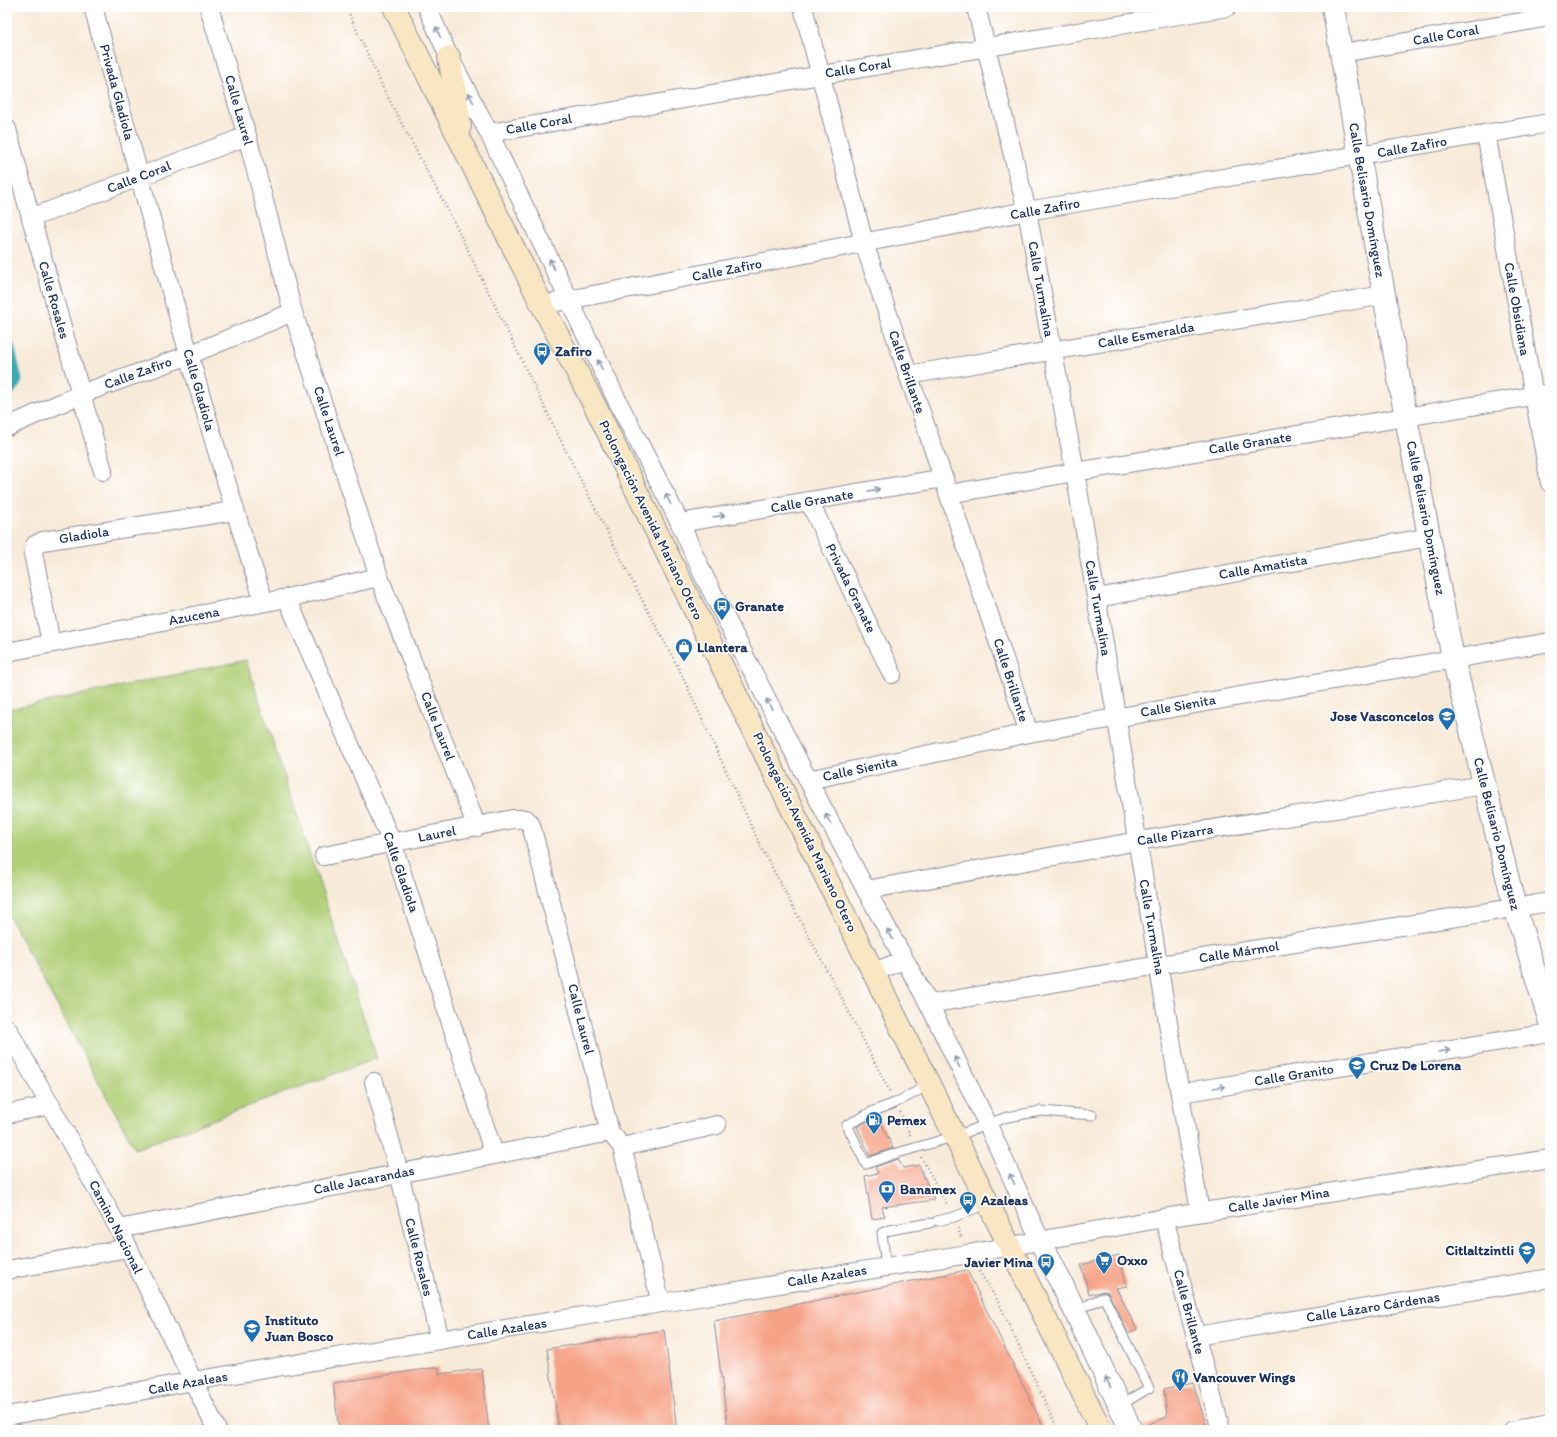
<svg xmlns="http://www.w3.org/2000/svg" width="1557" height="1437" viewBox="0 0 1557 1437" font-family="Itim,sans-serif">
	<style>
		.green { fill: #b0cf76; stroke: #667f6a }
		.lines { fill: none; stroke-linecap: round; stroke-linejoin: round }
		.canal { stroke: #39abb2; stroke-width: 17 }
		.building { fill: #f6a286 }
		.service-casing { stroke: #8a8c9b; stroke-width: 11 }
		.minor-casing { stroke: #8a8c9b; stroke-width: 20 }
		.tertiary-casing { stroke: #8a8c9b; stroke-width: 24 }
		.secondary-casing { stroke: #8a8c9b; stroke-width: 24 }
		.path { stroke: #8a8c9b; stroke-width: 2.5; stroke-dasharray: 1 3; stroke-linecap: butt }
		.service { stroke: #fff; stroke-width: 9 }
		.minor { stroke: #fff; stroke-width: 18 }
		.tertiary { stroke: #fff; stroke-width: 22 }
		.secondary { stroke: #f9e7c3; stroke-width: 22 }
		.oneway { stroke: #8d97ae }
		.labels { text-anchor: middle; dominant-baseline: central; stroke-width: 3.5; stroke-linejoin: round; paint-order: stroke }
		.street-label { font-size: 14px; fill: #1b2f5e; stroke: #fff }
		.poi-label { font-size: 14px; font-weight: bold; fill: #1b2f5e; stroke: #fff; text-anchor: start }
	</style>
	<rect width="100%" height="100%" fill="#fff"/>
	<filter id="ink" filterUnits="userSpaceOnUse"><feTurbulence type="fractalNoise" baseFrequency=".025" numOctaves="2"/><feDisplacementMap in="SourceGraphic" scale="8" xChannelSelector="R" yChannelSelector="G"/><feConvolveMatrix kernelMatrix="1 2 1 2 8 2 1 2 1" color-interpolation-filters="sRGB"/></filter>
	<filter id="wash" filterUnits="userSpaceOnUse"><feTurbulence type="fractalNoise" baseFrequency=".012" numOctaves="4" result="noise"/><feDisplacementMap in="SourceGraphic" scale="16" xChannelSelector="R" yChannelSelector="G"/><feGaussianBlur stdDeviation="0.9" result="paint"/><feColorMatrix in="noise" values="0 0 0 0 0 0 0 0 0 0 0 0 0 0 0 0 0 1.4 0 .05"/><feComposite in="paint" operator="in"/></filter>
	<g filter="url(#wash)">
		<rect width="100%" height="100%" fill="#f8ead8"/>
		<polygon class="green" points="246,660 377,1058 135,1149 7,913 7,710"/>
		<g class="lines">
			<polyline class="canal" points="7,349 14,380 7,389"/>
		</g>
		<g id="blocks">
			<g class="building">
				<polygon points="878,1116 893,1148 870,1156 857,1127"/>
				<polygon points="898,1159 903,1168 919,1165 934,1200 882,1207 885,1217 872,1219 865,1176 878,1173 875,1167"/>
				<polygon points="1119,1255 1127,1286 1116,1288 1137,1329 1128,1333 1108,1292 1104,1291 1089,1295 1081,1265"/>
				<polygon points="967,1270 1045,1430 728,1430 714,1321"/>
				<polygon points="664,1330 677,1430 559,1430 547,1349"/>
				<polygon points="439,1367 439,1374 482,1369 489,1430 339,1430 333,1383"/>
				<polygon points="1193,1383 1208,1430 1143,1430 1143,1426 1167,1417 1164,1389"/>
			</g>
		</g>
	</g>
	<g filter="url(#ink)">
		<use href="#blocks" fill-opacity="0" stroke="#8a8c9b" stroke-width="1"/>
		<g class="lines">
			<defs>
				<g id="service">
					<polyline points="929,1085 895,1103 874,1111 847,1125 866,1164 894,1154 956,1136 1007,1117 1041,1111 1092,1115"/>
					<polyline points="937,1221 954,1217 988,1203"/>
					<polyline points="886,1267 882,1233 890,1230 930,1223"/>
					<polyline points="1075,1311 1104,1297 1149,1388 1119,1406"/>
				</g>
				<g id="minor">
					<path d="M93,7C148,206 200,406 264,602"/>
					<polyline points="209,7 247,136 293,312 379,577 477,827"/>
					<polyline points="427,7 449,57 489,133 617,400 680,523 702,572 808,780 866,890 929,1004 988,1125 1040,1240"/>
					<polyline points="803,7 864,243 1029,733"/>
					<polyline points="976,7 1027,211 1075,472 1200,1212"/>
					<polyline points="1342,53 1550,17"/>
					<polyline points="7,129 31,218 103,471"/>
					<polyline points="489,133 821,75 1227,7"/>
					<polyline points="1486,134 1550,483"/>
					<polyline points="31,218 247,136"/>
					<polyline points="542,305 1027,211 1550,123"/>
					<polyline points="908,375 1384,295"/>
					<polyline points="7,427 81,394 189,355 293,312"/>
					<polyline points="949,494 1075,472 1550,393"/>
					<polyline points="809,501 892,674"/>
					<polyline points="680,523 944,478"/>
					<polyline points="287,598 392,843 494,1154"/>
					<polyline points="1097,598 1429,537"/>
					<polyline points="51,643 33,553 35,545 43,541 234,511"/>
					<polyline points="7,652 287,598 379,577"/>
					<polyline points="808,780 1029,733 1550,642"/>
					<polyline points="324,856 513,819 526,819 531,825 610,1132 622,1147 661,1303"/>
					<polyline points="866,890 1138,841 1484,785"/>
					<polyline points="874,972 904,960"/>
					<polyline points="929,1004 1159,965 1550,902"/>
					<polyline points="7,1028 119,1229 217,1430"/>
					<polyline points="374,1082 399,1173 440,1340"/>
					<polyline points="1180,1093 1550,1033"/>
					<polyline points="7,1114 51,1105"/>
					<polyline points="622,1147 717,1125"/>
					<polyline points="1164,1218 1221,1430"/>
					<polyline points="119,1229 610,1132"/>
					<polyline points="7,1270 128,1248"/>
					<polyline points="1196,1336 1550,1278"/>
					<polyline points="7,1416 193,1381 661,1303 968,1254 1164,1218 1550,1159"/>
					<polyline points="1513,1430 1550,1424"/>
				</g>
				<g id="tertiary">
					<polyline points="1333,7 1406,418 1453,658 1515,908 1550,1022"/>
					<polyline points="1040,1240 1075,1311 1131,1430"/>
				</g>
				<g id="secondary">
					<polyline points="394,7 542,305 597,410 787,799 1101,1430"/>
					<polyline points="449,57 456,97 460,126"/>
				</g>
			</defs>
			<use href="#service" class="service-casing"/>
			<use href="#minor" class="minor-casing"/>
			<use href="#tertiary" class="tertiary-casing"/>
			<use href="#secondary" class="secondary-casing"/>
			<g class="path">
				<polyline points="346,7 384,90 452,218 568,455 640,596 679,669 761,847 838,991 890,1092"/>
				<polyline points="900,1112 911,1137"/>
				<polyline points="921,1157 948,1206"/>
				<polyline points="958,1228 962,1239"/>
				<polyline points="977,1268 999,1303 1058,1430"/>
			</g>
			<use href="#service" class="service"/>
			<use href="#minor" class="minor"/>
			<use href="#tertiary" class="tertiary"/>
			<use href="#secondary" class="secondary"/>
		</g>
		<defs><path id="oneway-shaft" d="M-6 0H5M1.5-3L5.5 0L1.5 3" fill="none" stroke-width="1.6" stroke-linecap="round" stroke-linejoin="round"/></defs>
		<g class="oneway">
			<use href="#oneway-shaft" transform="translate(438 32) rotate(-114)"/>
			<use href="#oneway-shaft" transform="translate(471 98) rotate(-118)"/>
			<use href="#oneway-shaft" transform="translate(552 264) rotate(-115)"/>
			<use href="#oneway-shaft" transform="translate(600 365) rotate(-116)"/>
			<use href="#oneway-shaft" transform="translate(874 490) rotate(-10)"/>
			<use href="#oneway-shaft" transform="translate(668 499) rotate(-117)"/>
			<use href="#oneway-shaft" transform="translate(719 516) rotate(-9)"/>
			<use href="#oneway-shaft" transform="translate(769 704) rotate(-117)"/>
			<use href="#oneway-shaft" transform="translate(828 819) rotate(-118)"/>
			<use href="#oneway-shaft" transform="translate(890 934) rotate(-119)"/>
			<use href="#oneway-shaft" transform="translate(1444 1051) rotate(-9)"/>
			<use href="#oneway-shaft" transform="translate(957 1062) rotate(-116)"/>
			<use href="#oneway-shaft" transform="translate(1219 1087) rotate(-9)"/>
			<use href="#oneway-shaft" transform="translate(1012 1179) rotate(-115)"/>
			<use href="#oneway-shaft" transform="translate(1108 1382) rotate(-115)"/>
		</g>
	</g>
	<defs>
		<symbol id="bus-pin" viewBox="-11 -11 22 30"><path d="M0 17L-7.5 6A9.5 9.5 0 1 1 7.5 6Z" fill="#1f6fb2" stroke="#fff"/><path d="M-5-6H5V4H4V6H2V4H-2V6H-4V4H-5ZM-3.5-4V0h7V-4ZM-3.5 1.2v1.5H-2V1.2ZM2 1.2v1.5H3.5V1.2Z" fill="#fff"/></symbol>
		<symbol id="shop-pin" viewBox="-11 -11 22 30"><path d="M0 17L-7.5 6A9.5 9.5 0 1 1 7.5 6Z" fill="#1f6fb2" stroke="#fff"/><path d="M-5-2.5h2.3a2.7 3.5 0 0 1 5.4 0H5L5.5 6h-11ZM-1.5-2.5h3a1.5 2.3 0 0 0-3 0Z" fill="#fff"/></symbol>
		<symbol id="school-pin" viewBox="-11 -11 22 30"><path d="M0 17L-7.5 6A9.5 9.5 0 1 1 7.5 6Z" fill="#1f6fb2" stroke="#fff"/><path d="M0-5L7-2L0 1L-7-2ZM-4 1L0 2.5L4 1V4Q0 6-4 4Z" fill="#fff"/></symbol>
		<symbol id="fuel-pin" viewBox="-11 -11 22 30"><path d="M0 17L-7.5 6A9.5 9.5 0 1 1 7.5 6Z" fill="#1f6fb2" stroke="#fff"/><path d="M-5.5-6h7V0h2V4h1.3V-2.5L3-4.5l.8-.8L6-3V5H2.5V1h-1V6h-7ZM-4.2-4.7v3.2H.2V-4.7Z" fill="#fff"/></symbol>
		<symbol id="bank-pin" viewBox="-11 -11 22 30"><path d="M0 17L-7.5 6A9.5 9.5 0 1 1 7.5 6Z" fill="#1f6fb2" stroke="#fff"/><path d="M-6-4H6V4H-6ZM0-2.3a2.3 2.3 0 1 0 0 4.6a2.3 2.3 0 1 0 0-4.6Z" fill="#fff"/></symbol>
		<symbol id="supermarket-pin" viewBox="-11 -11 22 30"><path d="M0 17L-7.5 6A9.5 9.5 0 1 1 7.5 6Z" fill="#1f6fb2" stroke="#fff"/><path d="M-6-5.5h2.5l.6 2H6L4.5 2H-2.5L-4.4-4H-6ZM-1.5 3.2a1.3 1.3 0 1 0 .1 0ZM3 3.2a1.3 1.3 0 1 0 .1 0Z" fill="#fff"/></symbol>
		<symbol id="restaurant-pin" viewBox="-11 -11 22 30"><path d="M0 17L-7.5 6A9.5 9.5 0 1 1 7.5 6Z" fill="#1f6fb2" stroke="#fff"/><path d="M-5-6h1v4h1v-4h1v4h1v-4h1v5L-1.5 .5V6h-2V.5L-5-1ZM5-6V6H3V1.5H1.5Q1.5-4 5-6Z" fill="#fff"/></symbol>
	</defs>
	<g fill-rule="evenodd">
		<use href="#bus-pin" x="532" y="341" width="20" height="27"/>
		<use href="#bus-pin" x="712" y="596" width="20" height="27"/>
		<use href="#shop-pin" x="674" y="637" width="20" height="27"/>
		<use href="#school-pin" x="1437" y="706" width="20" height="27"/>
		<use href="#school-pin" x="1347" y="1055" width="20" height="27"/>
		<use href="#fuel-pin" x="864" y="1110" width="20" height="27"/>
		<use href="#bank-pin" x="877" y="1179" width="20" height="27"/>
		<use href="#bus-pin" x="958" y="1190" width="20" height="27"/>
		<use href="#school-pin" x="1517" y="1240" width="20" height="27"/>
		<use href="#supermarket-pin" x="1094" y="1250" width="20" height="27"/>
		<use href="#bus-pin" x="1036" y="1252" width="20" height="27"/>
		<use href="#school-pin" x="242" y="1318" width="20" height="27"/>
		<use href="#restaurant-pin" x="1170" y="1367" width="20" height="27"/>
	</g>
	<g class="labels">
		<g class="street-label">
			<text transform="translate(1446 35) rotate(-10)">Calle Coral</text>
			<text transform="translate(858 68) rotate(-9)">Calle Coral</text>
			<text transform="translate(117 92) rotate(75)">Privada Gladiola</text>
			<text transform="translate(239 110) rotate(74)">Calle Laurel</text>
			<text transform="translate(539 124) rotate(-10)">Calle Coral</text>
			<text transform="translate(1412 147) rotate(-10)">Calle Zafiro</text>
			<text transform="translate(139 177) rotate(-21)">Calle Coral</text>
			<text transform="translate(1367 200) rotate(80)">Calle Belisario Domínguez</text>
			<text transform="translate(1045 209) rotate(-10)">Calle Zafiro</text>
			<text transform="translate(727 270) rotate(-11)">Calle Zafiro</text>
			<text transform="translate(1041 289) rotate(80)">Calle Turmalina</text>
			<text transform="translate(54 300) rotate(74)">Calle Rosales</text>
			<text transform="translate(1517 309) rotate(80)">Calle Obsidiana</text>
			<text transform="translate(1146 335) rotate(-10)">Calle Esmeralda</text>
			<text transform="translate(907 372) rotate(71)">Calle Brillante</text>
			<text transform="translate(138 373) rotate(-20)">Calle Zafiro</text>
			<text transform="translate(199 390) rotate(74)">Calle Gladiola</text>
			<text transform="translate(329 421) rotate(72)">Calle Laurel</text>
			<text transform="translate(1250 443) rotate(-9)">Calle Granate</text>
			<text transform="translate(812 501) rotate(-10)">Calle Granate</text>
			<text transform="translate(1426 518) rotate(79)">Calle Belisario Domínguez</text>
			<text transform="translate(651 520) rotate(64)">Prolongación Avenida Mariano Otero</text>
			<text transform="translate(84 535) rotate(-9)">Gladiola</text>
			<text transform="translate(1263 567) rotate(-10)">Calle Amatista</text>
			<text transform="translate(851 588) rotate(64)">Privada Granate</text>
			<text transform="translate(1098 608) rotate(80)">Calle Turmalina</text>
			<text transform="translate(194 616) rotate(-11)">Azucena</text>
			<text transform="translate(1011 680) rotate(72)">Calle Brillante</text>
			<text transform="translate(1178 706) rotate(-10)">Calle Sienita</text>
			<text transform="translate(438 726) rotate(69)">Calle Laurel</text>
			<text transform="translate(860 769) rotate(-12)">Calle Sienita</text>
			<text transform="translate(805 832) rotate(64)">Prolongación Avenida Mariano Otero</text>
			<text transform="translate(437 834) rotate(-11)">Laurel</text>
			<text transform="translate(1497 834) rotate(76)">Calle Belisario Domínguez</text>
			<text transform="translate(1175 835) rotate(-9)">Calle Pizarra</text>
			<text transform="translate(401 872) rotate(71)">Calle Gladiola</text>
			<text transform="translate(1152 927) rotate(80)">Calle Turmalina</text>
			<text transform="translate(1239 952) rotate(-9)">Calle Mármol</text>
			<text transform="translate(581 1019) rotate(76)">Calle Laurel</text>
			<text transform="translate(1294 1075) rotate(-9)">Calle Granito</text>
			<text transform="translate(364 1180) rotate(-11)">Calle Jacarandas</text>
			<text transform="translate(1279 1200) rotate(-9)">Calle Javier Mina</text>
			<text transform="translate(116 1227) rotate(63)">Camino Nacional</text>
			<text transform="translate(419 1257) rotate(76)">Calle Rosales</text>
			<text transform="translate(827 1276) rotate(-9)">Calle Azaleas</text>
			<text transform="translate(1373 1307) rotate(-9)">Calle Lázaro Cárdenas</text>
			<text transform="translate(1189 1312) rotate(75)">Calle Brillante</text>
			<text transform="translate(507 1329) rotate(-9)">Calle Azaleas</text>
			<text transform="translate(188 1383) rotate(-10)">Calle Azaleas</text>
		</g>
		<g class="poi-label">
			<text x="555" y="351">Zafiro</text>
			<text x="735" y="606">Granate</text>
			<text x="697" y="647">Llantera</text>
			<text x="1434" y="716" text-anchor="end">Jose Vasconcelos</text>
			<text x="1370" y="1065">Cruz De Lorena</text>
			<text x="887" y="1120">Pemex</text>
			<text x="900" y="1189">Banamex</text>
			<text x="981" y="1200">Azaleas</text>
			<text x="1514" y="1250" text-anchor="end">Citlaltzintli</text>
			<text x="1117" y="1260">Oxxo</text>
			<text x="1033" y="1262" text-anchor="end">Javier Mina</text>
			<text x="265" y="1320">Instituto<tspan x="265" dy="16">Juan Bosco</tspan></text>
			<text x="1193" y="1377">Vancouver Wings</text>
		</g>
	</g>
	<rect width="1557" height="1437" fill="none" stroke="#fff" stroke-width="24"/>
</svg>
